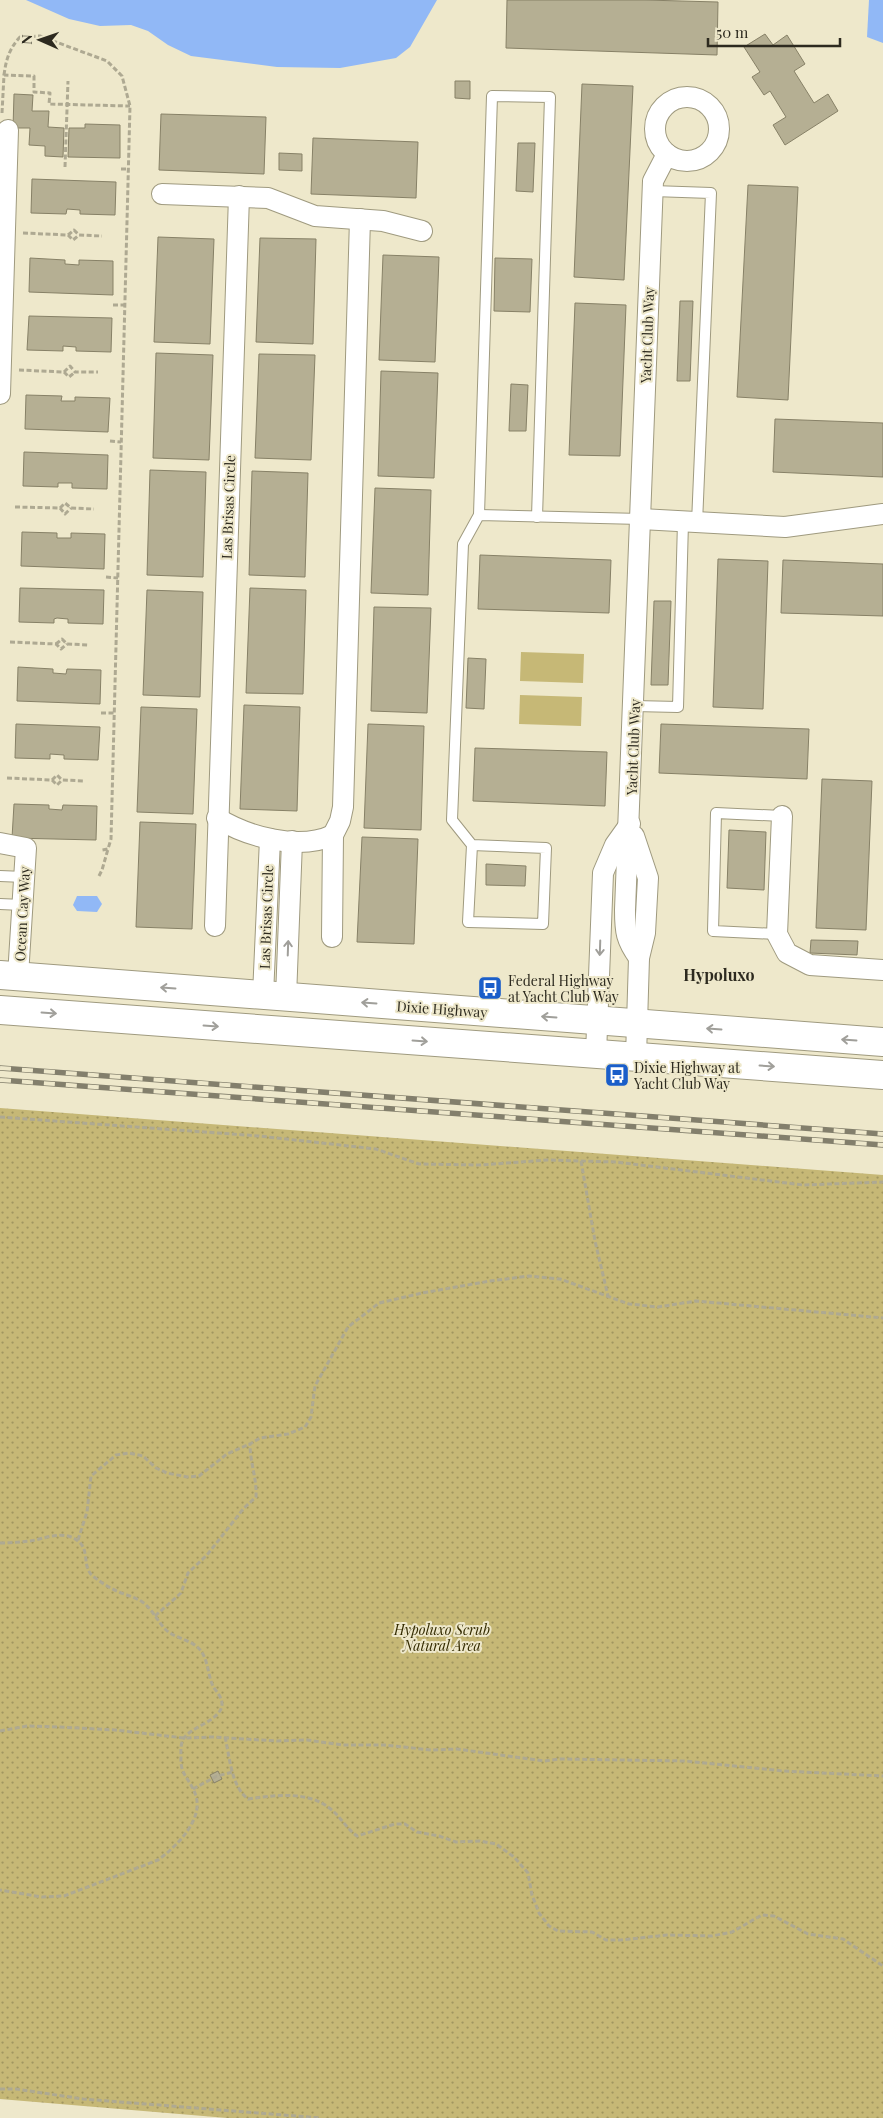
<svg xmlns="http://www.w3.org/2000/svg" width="883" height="2118" viewBox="0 0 883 2118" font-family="'Playfair Display',serif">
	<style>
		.grass { fill: url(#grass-dots) }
		.pitch { fill: #c6b876 }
		.water { fill: #91b8f6 }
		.building { fill: #b5af93; stroke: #878167 }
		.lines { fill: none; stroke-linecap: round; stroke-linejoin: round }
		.lane-casing { stroke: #9f9a7f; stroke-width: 12 }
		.street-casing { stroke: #9f9a7f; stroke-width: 22 }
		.primary-casing { stroke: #9f9a7f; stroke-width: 30 }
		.path { stroke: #aea992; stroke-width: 3; stroke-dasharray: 5 2.5; stroke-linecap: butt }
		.lane { stroke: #fff; stroke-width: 10 }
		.street { stroke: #fff; stroke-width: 20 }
		.primary { stroke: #fff; stroke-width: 28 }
		.rail-casing { stroke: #837f6c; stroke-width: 5.5 }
		.rail { stroke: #eee8cb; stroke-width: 4; stroke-dasharray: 11; stroke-linecap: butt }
		.oneway { stroke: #a09f9a }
		.labels { text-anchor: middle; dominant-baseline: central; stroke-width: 4; stroke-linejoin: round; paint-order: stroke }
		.street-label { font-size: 14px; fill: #2d2a1f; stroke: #eee8cb }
		.poi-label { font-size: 14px; fill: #2d2a1f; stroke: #eee8cb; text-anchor: start }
		.park-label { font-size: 14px; font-style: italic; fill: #342b00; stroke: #eee8cb }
		.quarter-label { font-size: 16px; font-weight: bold; fill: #2d2a1f; stroke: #eee8cb }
	</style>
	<defs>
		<pattern id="grass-dots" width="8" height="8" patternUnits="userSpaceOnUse" patternTransform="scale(1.25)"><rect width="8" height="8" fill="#c6b876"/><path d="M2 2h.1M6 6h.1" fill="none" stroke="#a19660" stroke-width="1.8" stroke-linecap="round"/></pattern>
	</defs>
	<rect width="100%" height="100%" fill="#eee8cb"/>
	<polygon class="grass" points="0,1108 883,1175 883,2118 227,2118 0,2099"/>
	<g class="pitch">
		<polygon points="521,652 584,654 583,683 520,681"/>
		<polygon points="520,695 582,697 581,726 519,724"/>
	</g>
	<g class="water">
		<polygon points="26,0 437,0 410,47 396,58 340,68 277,67 191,56 168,45 148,31 131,25 100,26 69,19"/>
		<polygon points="869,0 883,0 883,43 867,37"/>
		<polygon points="77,896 97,896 102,904 97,912 77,911 73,905"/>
	</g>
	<g class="building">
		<polygon points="507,0 645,0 718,2 717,55 506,48"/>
		<polygon points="765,34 773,45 787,35 805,64 794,71 814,103 828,94 838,111 785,145 773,125 786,117 770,91 764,95 752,77 760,72 744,47"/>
		<polygon points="455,81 470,81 470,99 455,98"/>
		<polygon points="582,84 633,86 624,280 574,277"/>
		<polygon points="14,94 33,95 32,111 49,111 48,127 64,128 63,157 45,156 45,146 29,145 30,128 13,128"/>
		<polygon points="161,114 266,117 264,174 159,170"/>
		<polygon points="85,124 120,125 120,158 68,157 69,128 85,128"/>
		<polygon points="313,138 418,142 416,198 311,194"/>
		<polygon points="518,143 535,143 533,192 516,191"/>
		<polygon points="279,153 302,154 302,171 279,170"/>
		<polygon points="32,179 116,182 115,215 80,214 80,210 67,209 66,214 31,213"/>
		<polygon points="748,185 798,187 788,400 737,397"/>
		<polygon points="158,237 214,239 210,344 154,342"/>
		<polygon points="260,238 316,239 313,344 256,342"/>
		<polygon points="383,255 439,257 435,362 379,360"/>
		<polygon points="30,258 65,260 65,264 79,265 79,260 113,261 113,295 29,292"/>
		<polygon points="495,258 532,259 530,312 494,311"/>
		<polygon points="680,301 693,301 690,381 677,381"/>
		<polygon points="575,303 626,305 620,456 569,455"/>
		<polygon points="29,316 112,318 111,352 76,351 76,347 63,346 63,351 27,350"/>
		<polygon points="156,353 213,355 209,460 153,458"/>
		<polygon points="259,354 315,355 311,460 255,458"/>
		<polygon points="381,371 438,373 434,478 378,476"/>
		<polygon points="511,384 528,385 526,431 509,431"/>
		<polygon points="26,395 62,396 61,401 75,401 75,397 110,398 108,432 25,429"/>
		<polygon points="775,419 883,423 883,477 773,472"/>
		<polygon points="24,452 108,455 107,489 72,488 72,483 58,483 58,487 23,486"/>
		<polygon points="150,470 206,472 203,577 147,575"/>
		<polygon points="252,471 308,473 305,577 249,575"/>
		<polygon points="375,488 431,490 428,595 371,593"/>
		<polygon points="22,532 57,533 57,538 71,538 71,533 105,534 104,569 21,566"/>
		<polygon points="480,555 611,560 609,613 478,609"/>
		<polygon points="718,559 768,561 763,709 713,707"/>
		<polygon points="783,560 883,564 883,616 781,613"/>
		<polygon points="20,588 104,590 103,624 68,623 68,619 57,618 54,619 54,623 19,622"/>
		<polygon points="250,588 306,590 303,694 246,693"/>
		<polygon points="147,590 203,592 200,697 143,695"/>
		<polygon points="654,601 671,601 668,685 651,685"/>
		<polygon points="374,607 431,608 427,713 371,711"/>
		<polygon points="468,658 486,659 484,709 466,708"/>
		<polygon points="18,667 53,669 53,673 66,674 67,669 101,670 100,704 17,701"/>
		<polygon points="244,705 300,707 297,811 240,809"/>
		<polygon points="141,707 197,709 193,814 137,812"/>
		<polygon points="16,724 100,727 98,760 64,759 64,755 50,754 50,759 15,758"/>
		<polygon points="368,724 424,726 421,830 364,828"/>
		<polygon points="661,724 809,729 807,779 659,773"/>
		<polygon points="475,748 607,752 605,806 473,801"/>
		<polygon points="822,779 872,781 866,930 816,928"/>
		<polygon points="14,804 49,805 49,809 62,810 63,805 97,806 96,840 12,838"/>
		<polygon points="140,822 196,824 192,929 136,927"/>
		<polygon points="729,830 766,832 764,890 727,888"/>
		<polygon points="362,837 418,839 414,944 357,942"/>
		<polygon points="486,864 526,866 525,886 486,885"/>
		<polygon points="811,940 858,941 857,955 810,953"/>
		<polygon points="218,1771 222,1779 214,1783 210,1775"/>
	</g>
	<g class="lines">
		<defs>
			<g id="lane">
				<polyline points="653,191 711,193 697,523"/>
				<polyline points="479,515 492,96 550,97 537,517"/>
				<polyline points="634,706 678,707 683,522"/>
				<polyline points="472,845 546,848 543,924 468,922 472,845 452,820 463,544 479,515 641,519"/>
				<polyline points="0,876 24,877"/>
				<polyline points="0,904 22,905"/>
				<polyline points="777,934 713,931 716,813 782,816"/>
			</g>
			<g id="street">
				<circle cx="687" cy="129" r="32"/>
				<polyline points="162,194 268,198 315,216 383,221 422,231"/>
				<polyline points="0,394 8,130"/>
				<polyline points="641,519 785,527 883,514"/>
				<polyline points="782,816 777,934 787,953 810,965 883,970"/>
				<path d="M217,818C248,837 299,851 333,835"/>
				<polyline points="634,836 648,878 645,933 639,958 636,1057"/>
				<polyline points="0,843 26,848 18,976"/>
				<polyline points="215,926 239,196"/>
				<polyline points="332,937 333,835 340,821 343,807 360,219"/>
				<path d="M639,958C626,940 625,932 625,910L653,181L667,154"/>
				<polyline points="263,995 270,839"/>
				<polyline points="286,997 292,841"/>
				<polyline points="596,1054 603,873 615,845 630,824"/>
			</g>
			<g id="primary">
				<polyline points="0,975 883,1042"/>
				<polyline points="0,1010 883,1075"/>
			</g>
		</defs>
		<use href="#lane" class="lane-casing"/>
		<use href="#street" class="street-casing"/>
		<use href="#primary" class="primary-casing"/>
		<g class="path">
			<path d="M4,75C6,60 9,49 20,37L40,36L107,61L122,76L130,106L111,839L108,849L102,850"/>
			<polyline points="2,113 4,75 34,76 34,92 50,93 49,104 130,106"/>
			<polyline points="65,167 68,81"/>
			<polyline points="121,169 128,169"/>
			<polyline points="23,233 68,235 73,240 79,235"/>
			<polyline points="68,235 74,230 79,235 102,236"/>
			<polyline points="113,305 125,305"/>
			<polyline points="19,370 64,372 69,377 75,372"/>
			<polyline points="64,372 70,366 75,372 98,372"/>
			<polyline points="110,441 121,442"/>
			<polyline points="15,507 60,508 65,514 71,508"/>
			<polyline points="60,508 65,503 71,508 94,509"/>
			<polyline points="106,577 118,578"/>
			<polyline points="10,642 56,644 61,649 67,644"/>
			<polyline points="56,644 62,639 67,644 89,645"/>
			<polyline points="101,713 114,713"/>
			<polyline points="7,778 52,780 57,785 62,780"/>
			<polyline points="52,780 57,775 62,780 85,781"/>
			<polyline points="99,876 102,870 108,849"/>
			<polyline points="0,1117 259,1136 376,1149 419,1164 481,1165 547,1160 616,1162 803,1185 883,1182"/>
			<polyline points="581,1161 595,1241 608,1296"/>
			<polyline points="78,1540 87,1512 91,1476 116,1455 129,1453 143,1456 156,1468 167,1473 187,1477 199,1476 227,1454 250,1444"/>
			<path d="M0,1543C10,1543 20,1542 30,1541C43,1539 58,1532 71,1537C94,1546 79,1566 94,1577C103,1584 113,1590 124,1594C130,1596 136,1598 141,1601C152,1608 157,1621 166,1630C175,1638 187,1639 196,1646C208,1655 207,1671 212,1684C215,1691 222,1696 222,1704C222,1720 191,1727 184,1738C180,1744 181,1751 181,1757C180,1774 188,1777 194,1791C207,1817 177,1846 158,1860L64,1896L42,1897L0,1890"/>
			<path d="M155,1616L181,1593L188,1573L207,1555L244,1508L256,1497C257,1478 250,1463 250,1444L260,1438L288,1434L305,1427L311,1417L315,1386L348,1327L379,1303L422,1293L490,1281L529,1276L560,1279L629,1304L658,1307L696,1301L883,1318"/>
			<polyline points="0,1731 27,1726 60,1727 115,1730 184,1738 212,1737 277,1741 307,1740 343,1745 384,1745 431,1750 457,1749 544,1761 560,1759 686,1761 783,1771 883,1776"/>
			<path d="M225,1737C230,1758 231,1786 248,1799C277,1795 310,1790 333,1811C342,1819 347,1829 357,1836L395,1824H405L417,1832L439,1836L456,1842L480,1841L496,1844L514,1857L528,1873L532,1895L539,1913L549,1926L558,1931L592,1932L606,1940H621L667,1935L712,1936L732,1932L762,1915L774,1916L808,1934L843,1939L883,1966"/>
			<polyline points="193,1789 217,1776 233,1772"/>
			<polyline points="0,2089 16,2089 83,2099 321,2118"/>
		</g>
		<use href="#lane" class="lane"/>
		<use href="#street" class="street"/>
		<use href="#primary" class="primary"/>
		<defs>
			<g id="rail">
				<polyline points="0,1068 883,1134"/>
				<polyline points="0,1080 883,1145"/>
			</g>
		</defs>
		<use href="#rail" class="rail-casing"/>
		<use href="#rail" class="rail"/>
	</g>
	<defs><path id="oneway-shaft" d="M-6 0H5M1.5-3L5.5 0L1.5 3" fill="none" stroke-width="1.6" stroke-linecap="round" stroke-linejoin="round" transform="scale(1.25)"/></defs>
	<g class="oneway">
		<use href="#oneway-shaft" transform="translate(288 948) rotate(-88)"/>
		<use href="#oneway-shaft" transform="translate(600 948) rotate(92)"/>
		<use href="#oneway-shaft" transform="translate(168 988) rotate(-176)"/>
		<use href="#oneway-shaft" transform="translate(369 1003) rotate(-176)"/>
		<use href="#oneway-shaft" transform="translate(49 1013) rotate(4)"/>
		<use href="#oneway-shaft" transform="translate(549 1017) rotate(-176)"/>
		<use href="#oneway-shaft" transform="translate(211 1026) rotate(4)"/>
		<use href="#oneway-shaft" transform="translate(714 1029) rotate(-176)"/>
		<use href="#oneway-shaft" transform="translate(849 1040) rotate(-176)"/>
		<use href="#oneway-shaft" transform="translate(420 1041) rotate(4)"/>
		<use href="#oneway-shaft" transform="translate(767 1066) rotate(4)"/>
	</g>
	<defs>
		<symbol id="bus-square" viewBox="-11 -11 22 22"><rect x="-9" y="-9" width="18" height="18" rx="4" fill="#1a5ec9" stroke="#eee8cb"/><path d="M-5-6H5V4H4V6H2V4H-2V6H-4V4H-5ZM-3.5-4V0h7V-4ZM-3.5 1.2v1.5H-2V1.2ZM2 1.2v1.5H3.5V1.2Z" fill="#fff"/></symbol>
	</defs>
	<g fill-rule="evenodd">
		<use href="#bus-square" x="476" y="974" width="28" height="28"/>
		<use href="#bus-square" x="603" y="1061" width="28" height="28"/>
	</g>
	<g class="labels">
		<g class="street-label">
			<text transform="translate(647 335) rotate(-88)">Yacht Club Way</text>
			<text transform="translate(228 507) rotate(-88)">Las Brisas Circle</text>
			<text transform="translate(633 747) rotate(-88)">Yacht Club Way</text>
			<text transform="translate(22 914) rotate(-87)">Ocean Cay Way</text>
			<text transform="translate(266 917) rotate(-88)">Las Brisas Circle</text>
			<text transform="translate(442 1009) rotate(4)">Dixie Highway</text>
		</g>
		<g class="poi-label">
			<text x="508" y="980">Federal Highway<tspan x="508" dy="16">at Yacht Club Way</tspan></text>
			<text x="634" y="1067">Dixie Highway at<tspan x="634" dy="16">Yacht Club Way</tspan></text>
		</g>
		<g class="park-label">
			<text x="442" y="1629">Hypoluxo Scrub<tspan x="442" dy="16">Natural Area</tspan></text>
		</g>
		<g class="quarter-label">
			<text x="719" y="974">Hypoluxo</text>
		</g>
	</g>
	<g transform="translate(40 40) rotate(272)" stroke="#eee8cb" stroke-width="4" paint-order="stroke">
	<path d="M0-4L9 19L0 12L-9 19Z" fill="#2d2a1f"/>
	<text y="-8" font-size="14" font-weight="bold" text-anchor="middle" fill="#2d2a1f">N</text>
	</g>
	<path d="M708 38v8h132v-8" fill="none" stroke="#2d2a1f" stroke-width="2.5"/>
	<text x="716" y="38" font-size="15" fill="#2d2a1f" stroke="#eee8cb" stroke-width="4" paint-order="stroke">50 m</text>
</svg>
